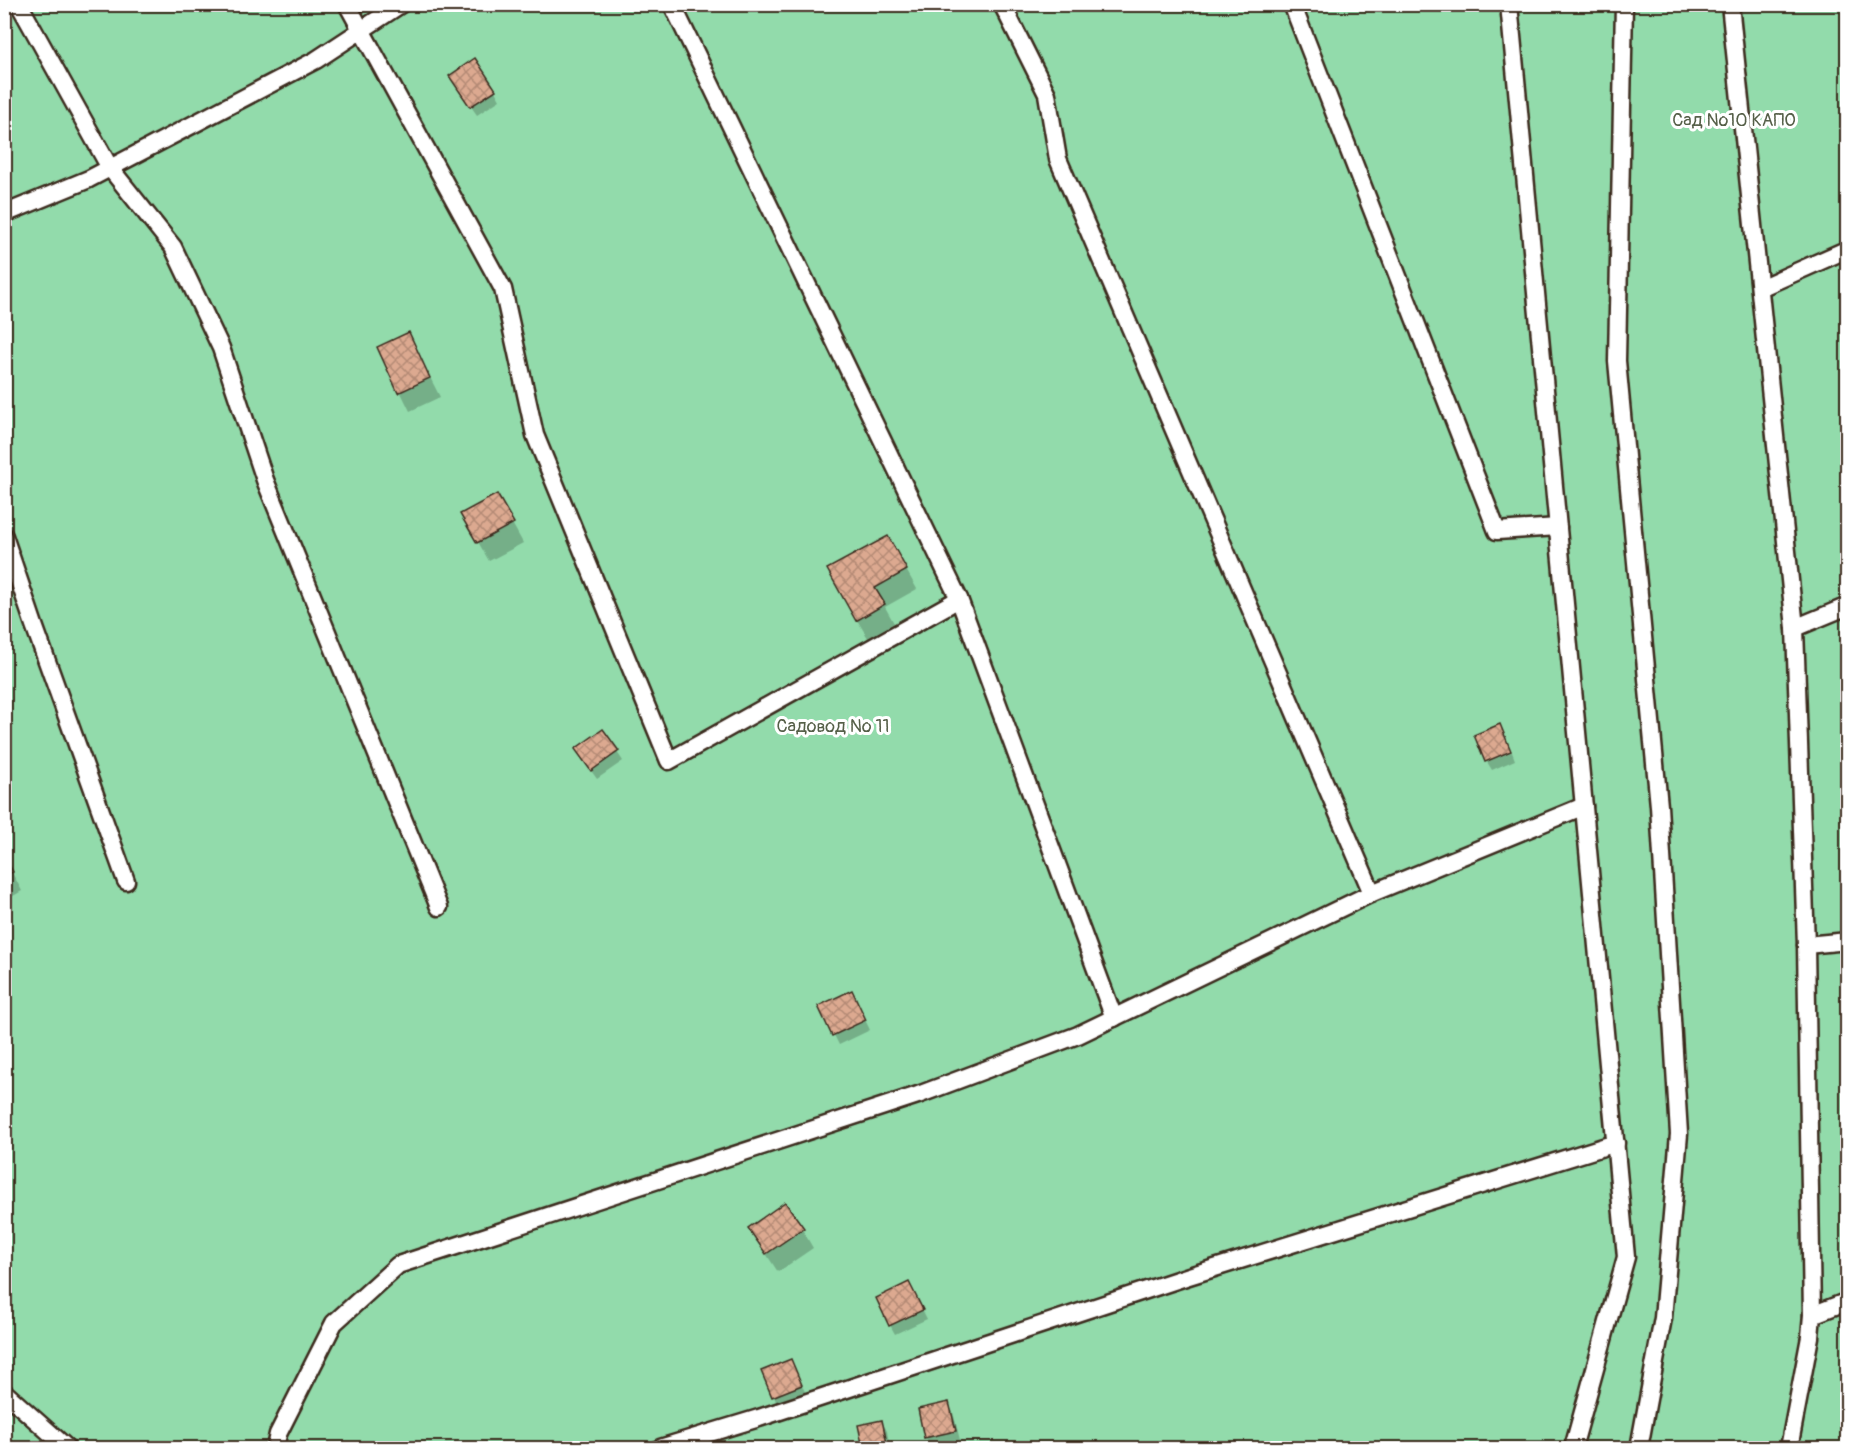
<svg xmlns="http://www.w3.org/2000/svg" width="1852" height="1453" viewBox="0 0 1852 1453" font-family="Pangolin,sans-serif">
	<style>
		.garden { fill: #92dbab; stroke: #668264; stroke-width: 1.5 }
		.shadow { fill: #0003 }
		.building { fill: url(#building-cross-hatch); stroke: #3b2a1e; stroke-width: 1.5 }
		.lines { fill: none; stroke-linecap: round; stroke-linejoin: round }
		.lane-casing { stroke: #3b2a1e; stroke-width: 21 }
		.lane { stroke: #fff; stroke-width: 16 }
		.labels { text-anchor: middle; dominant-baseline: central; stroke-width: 6; stroke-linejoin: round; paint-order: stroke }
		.park-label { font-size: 18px; fill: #555f48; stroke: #fff }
	</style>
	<defs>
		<pattern id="building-cross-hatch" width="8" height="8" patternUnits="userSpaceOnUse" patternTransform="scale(1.5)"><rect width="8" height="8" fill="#dca990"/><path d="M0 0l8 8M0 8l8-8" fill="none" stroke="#b48a75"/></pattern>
	</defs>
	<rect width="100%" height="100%" fill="#f8eee9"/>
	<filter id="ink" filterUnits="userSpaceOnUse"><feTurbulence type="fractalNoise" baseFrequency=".0167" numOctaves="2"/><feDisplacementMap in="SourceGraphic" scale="12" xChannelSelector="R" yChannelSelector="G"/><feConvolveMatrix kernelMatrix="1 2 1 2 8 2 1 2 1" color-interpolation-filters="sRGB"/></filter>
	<g filter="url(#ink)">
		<rect class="garden" x="5" y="5" width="1842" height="1443"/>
		<g class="shadow">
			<polygon points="456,85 495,91 500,100 477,115"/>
			<polygon points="408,334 440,397 410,411 379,348"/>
			<polygon points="497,496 523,543 489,561 462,514"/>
			<polygon points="888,538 917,589 885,607 894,623 868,638 857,620"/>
			<polygon points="603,731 623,761 597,779 582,758"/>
			<polygon points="1512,752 1515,760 1492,770 1487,762"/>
			<polygon points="4,858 22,891 4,901"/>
			<polygon points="856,1001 870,1030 839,1045 820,1007"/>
			<polygon points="750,1229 802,1229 813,1248 778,1272"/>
			<polygon points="914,1293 927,1319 895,1334 890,1325"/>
			<polygon points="791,1361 806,1394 778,1406 763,1371"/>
			<polygon points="948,1404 953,1412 960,1440 931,1447 926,1438 920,1410"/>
			<polygon points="882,1422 887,1431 890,1448 864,1448 860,1426"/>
		</g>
		<g class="building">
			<polygon points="475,58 496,90 470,107 449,76"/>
			<polygon points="409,332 430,378 398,393 377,347"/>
			<polygon points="497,494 514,523 477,543 460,514"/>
			<polygon points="888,536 907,570 875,588 885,604 856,621 827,569"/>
			<polygon points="1500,724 1511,751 1485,762 1474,735"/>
			<polygon points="603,729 619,751 591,771 575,749"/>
			<polygon points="4,856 13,872 4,876"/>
			<polygon points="852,990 866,1020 832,1036 818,1006"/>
			<polygon points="785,1202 804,1228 766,1254 748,1228"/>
			<polygon points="909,1282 923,1310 889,1326 876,1298"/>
			<polygon points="791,1359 802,1385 772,1397 761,1371"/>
			<polygon points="949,1402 956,1431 924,1438 918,1409"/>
			<polygon points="882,1420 888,1448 863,1448 858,1425"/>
		</g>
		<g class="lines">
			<defs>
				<g id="lane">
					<polyline points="19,4 110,168 173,247 221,348 265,480 439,907"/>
					<polyline points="347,4 503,289 535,435 669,761 959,599"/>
					<polyline points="672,4 959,599 1114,1018"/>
					<polyline points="1002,4 1047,94 1058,159 1372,893"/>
					<polyline points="1292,4 1497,531 1558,527"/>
					<polyline points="1509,4 1626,1257 1573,1448"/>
					<polyline points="1624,4 1617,361 1659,806 1679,1134 1663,1318 1639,1448"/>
					<polyline points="1730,4 1795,628 1806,945 1812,1315 1810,1337 1789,1448"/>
					<polyline points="4,214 89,179 316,60 401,4"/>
					<polyline points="1760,288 1848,249"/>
					<polyline points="4,536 34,625 126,881"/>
					<polyline points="1795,628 1848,606"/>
					<polyline points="1806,945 1848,941"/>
					<polyline points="1812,1315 1848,1301"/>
					<polyline points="4,1392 67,1448"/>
					<polyline points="275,1448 278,1434 334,1323 398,1265 918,1095 1078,1035 1372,893 1584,806"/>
					<polyline points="660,1448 759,1418 1189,1276 1616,1143"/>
				</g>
			</defs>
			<use href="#lane" class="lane-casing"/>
			<use href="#lane" class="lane"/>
		</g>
	</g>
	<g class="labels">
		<g class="park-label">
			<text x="1734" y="120">Сад №10 КАПО</text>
			<text x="833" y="726">Садовод № 11</text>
		</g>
	</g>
	<rect width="1852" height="1453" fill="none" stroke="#fff" stroke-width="24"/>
	<rect x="12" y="12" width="1828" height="1429" fill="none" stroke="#3b2a1e" stroke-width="2" filter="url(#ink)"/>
</svg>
